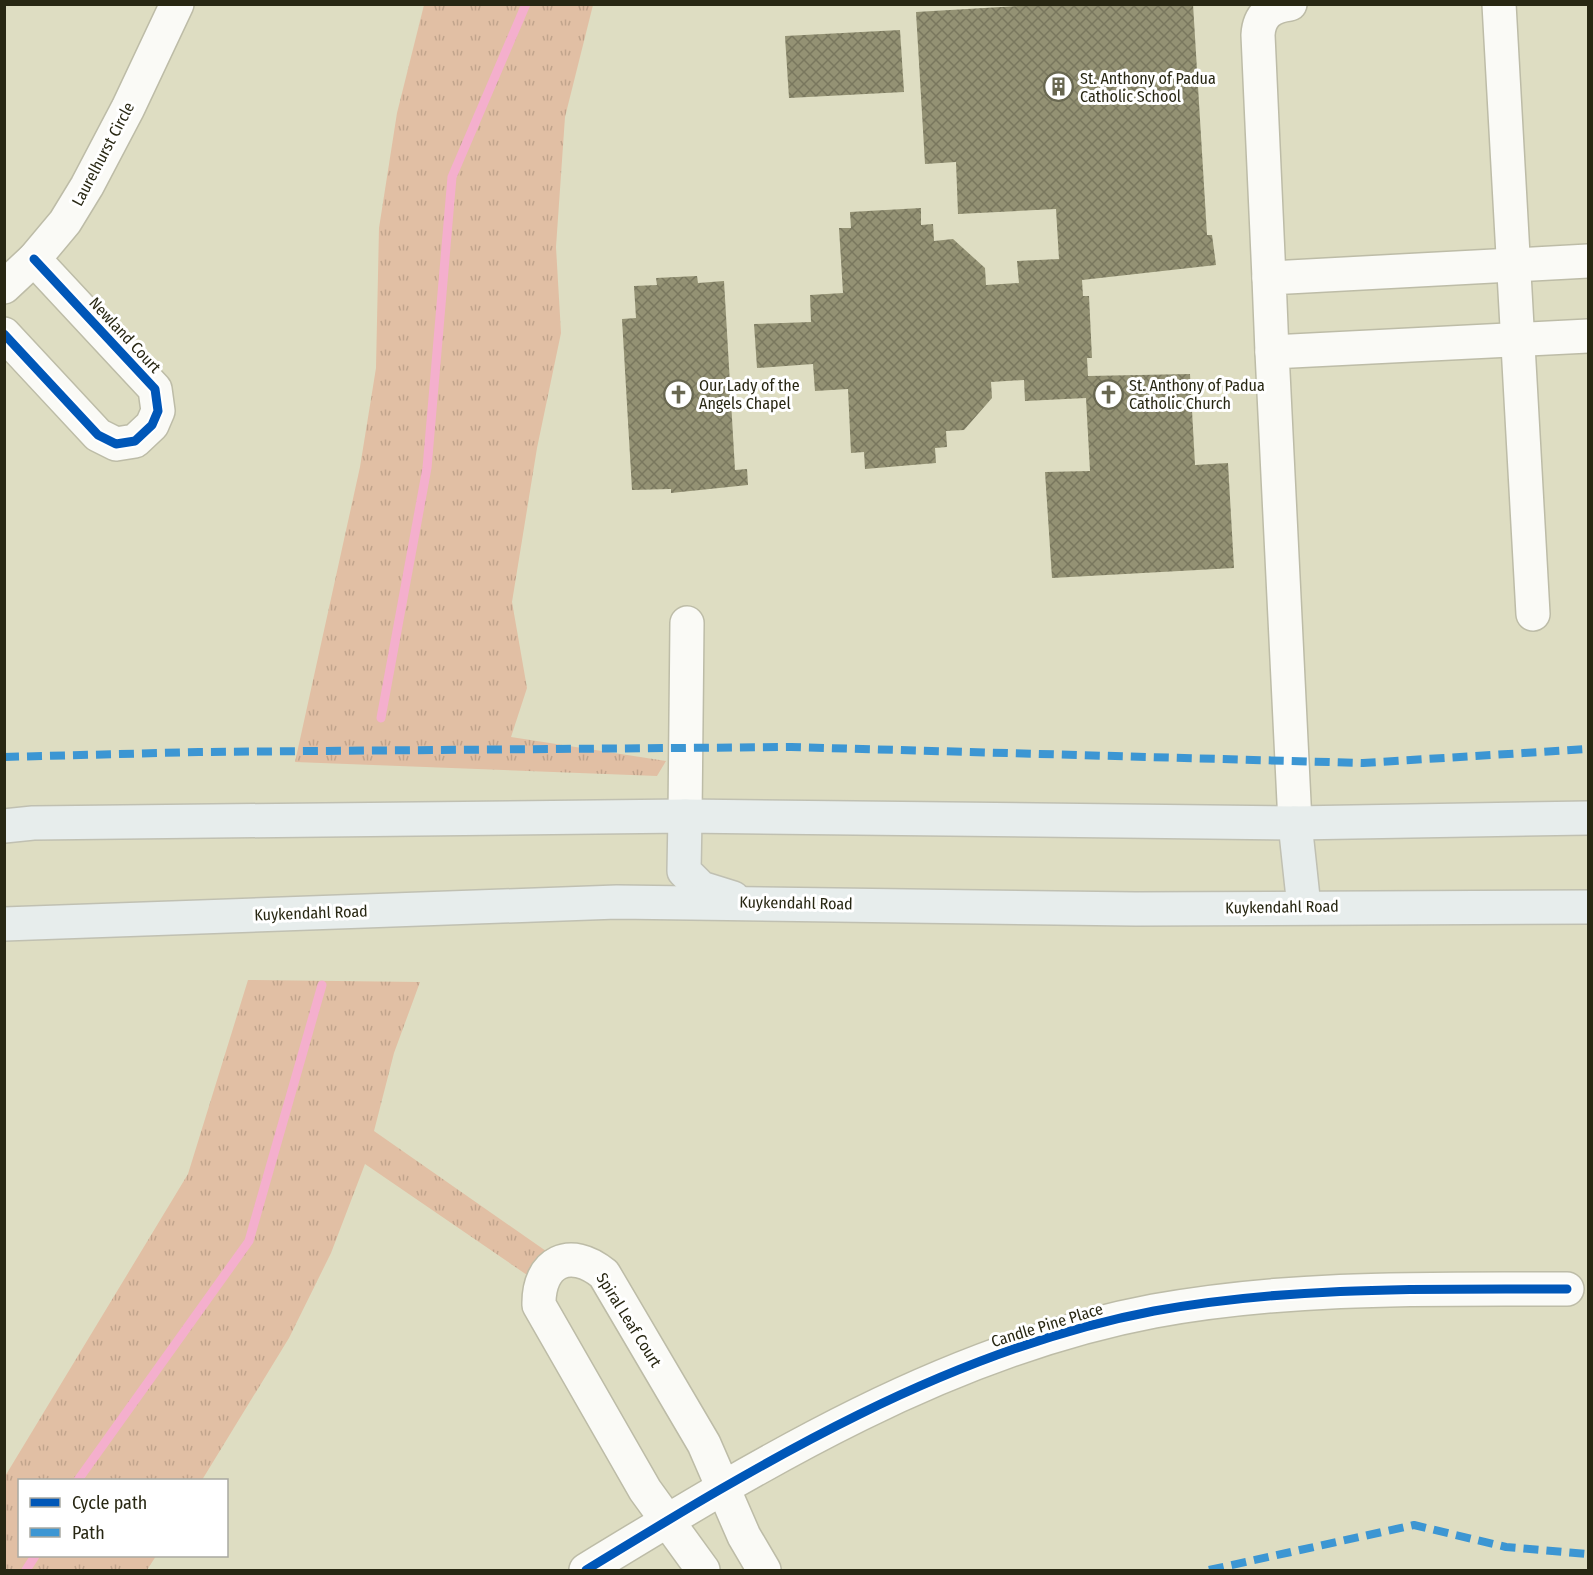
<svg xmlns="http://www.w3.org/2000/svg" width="1593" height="1575" viewBox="0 0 1593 1575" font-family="'Fira Sans Condensed',sans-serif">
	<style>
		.grass { fill: url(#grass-tufts) }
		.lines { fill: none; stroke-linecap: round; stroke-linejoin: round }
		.stream { stroke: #f4afcd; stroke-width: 9 }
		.building { fill: url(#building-cross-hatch) }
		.minor-casing { stroke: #bdbca7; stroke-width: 36 }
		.major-casing { stroke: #c0c0b2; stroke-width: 36 }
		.minor { stroke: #fafaf6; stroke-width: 33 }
		.major { stroke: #e7edec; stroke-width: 33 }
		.quiet { stroke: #3c96d3; stroke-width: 8; stroke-dasharray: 15 8; stroke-linecap: butt }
		.cycleway-casing { stroke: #fff; stroke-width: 13 }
		.cycleway { stroke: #0057b8; stroke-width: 9 }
		.labels { text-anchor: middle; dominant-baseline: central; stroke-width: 6; stroke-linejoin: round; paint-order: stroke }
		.poi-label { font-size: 16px; fill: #282713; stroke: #fff; text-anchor: start }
		.street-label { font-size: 16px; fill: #282713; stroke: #fff }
	</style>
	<defs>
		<pattern id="grass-tufts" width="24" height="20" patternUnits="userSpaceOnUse" patternTransform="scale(1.5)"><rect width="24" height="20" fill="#e1bfa4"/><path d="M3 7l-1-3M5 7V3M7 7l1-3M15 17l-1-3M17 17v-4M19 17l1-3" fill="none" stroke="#c1a48c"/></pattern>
		<pattern id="building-cross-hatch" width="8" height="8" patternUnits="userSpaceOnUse" patternTransform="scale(1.5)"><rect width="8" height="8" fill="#949274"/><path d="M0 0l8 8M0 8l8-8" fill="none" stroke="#79775e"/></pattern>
	</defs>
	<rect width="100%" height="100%" fill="#deddc2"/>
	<g class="grass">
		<polygon points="424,5 593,5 565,117 556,247 561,333 537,448 512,602 527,688 511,737 666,761 657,776 295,762 360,467 376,368 379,228 397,113"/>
		<polygon points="248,980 420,982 394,1053 374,1131 546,1251 527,1275 365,1164 331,1253 289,1338 202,1480 20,1480 20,1556 156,1556 147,1570 5,1570 4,1478 188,1174"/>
	</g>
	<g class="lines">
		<g class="stream">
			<polyline points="381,718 427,468 452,177 526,4"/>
			<polyline points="78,1480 249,1241 322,985"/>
			<polyline points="26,1570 35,1556"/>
		</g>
	</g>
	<g class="building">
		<polygon points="1051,4 1193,4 1207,235 1212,235 1216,265 1082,280 1083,296 1089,296 1092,358 1087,358 1088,376 1190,374 1195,465 1228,463 1234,568 1052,578 1045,472 1090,471 1086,398 1025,401 1024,380 991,382 992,398 964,430 946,431 947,447 935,448 936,463 865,469 864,452 851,453 848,389 815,391 813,364 757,368 754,324 811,322 810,295 843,293 839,228 851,228 850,212 921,208 921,225 933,224 934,241 953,239 985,268 986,285 1019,283 1017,261 1059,259 1056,209 958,214 956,162 925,164 916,12"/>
		<polygon points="900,30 904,92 789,98 785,36"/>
		<polygon points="697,276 698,283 724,281 735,470 747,469 748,485 671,493 671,489 632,490 622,319 636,318 634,286 657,285 656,278"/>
	</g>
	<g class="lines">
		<defs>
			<g id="minor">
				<polyline points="1499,4 1533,614"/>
				<path d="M1269,278L1258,35C1259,16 1270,6 1290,4"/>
				<polyline points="4,287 34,259 65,222 87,186 128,108 177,4"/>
				<polyline points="4,334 98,435 116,444 135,441 152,425 158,411 155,389 34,259"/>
				<polyline points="1272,352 1269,278 1588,261"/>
				<polyline points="685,816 687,623"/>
				<polyline points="1295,823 1272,352 1588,336"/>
				<path d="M586,1570C763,1462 947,1350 1154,1311C1291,1286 1429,1289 1567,1289"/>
				<path d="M703,1570L645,1490L539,1305C538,1262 570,1246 604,1274L704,1444L744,1536L764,1570"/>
			</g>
			<g id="major">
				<polyline points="685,816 684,871 701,888 733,898"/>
				<polyline points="1295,823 1304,907"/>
				<polyline points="4,826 33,823 685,816 1295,823 1588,818"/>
				<polyline points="4,924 617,902 1136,909 1588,907"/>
			</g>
		</defs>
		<use href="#minor" class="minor-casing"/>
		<use href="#major" class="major-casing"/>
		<use href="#minor" class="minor"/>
		<use href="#major" class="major"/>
		<g class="quiet">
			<polyline points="4,757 199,752 791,747 1363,763 1588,749"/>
			<polyline points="1209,1570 1414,1525 1506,1547 1588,1554"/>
		</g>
		<defs>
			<g id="cycleway">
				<polyline points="4,334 98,435 116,444 135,441 152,425 158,411 155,389 34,259"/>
				<path d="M586,1570C763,1462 947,1350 1154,1311C1291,1286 1429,1289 1567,1289"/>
			</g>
		</defs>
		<use href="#cycleway" class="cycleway-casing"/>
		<use href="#cycleway" class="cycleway"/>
	</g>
	<defs>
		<symbol id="building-ring" viewBox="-11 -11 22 22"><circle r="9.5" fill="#fff" stroke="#686750" stroke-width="1.5"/><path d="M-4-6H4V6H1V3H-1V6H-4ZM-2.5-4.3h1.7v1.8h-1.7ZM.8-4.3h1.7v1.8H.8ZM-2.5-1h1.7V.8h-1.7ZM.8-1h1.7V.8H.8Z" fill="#686750"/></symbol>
		<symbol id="church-ring" viewBox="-11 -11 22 22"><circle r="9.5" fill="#fff" stroke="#686750" stroke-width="1.5"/><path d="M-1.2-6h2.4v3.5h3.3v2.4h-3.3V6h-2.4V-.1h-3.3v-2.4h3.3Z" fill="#686750"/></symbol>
	</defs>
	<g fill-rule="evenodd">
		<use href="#building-ring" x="1042" y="70" width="33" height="33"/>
		<use href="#church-ring" x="662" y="378" width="33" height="33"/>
		<use href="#church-ring" x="1092" y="378" width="33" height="33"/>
	</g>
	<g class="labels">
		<g class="poi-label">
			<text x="1080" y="78">St. Anthony of Padua<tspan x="1080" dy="18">Catholic School</tspan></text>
			<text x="699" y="385">Our Lady of the<tspan x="699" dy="18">Angels Chapel</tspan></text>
			<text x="1129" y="385">St. Anthony of Padua<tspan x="1129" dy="18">Catholic Church</tspan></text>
		</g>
		<g class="street-label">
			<text transform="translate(103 154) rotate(-62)">Laurelhurst Circle</text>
			<text transform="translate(125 335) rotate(47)">Newland Court</text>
			<text transform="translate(796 903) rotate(1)">Kuykendahl Road</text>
			<text transform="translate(1282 907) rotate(-1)">Kuykendahl Road</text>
			<text transform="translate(311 913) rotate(-2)">Kuykendahl Road</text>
			<text transform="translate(629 1320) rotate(58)">Spiral Leaf Court</text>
			<text transform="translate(1047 1325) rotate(-17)">Candle Pine Place</text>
		</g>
	</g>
	<rect width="1593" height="1575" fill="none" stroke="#282713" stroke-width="12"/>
	<rect x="18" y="1479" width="210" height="78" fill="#ffffff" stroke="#a9a9a1" stroke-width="1.5"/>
	<rect x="30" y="1498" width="30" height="9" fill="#0057b8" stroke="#a9a9a1" stroke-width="1.5"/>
	<text x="72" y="1509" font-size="18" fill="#282713">Cycle path</text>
	<rect x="30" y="1528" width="30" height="9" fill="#3c96d3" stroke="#a9a9a1" stroke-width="1.5"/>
	<text x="72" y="1539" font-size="18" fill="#282713">Path</text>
</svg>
